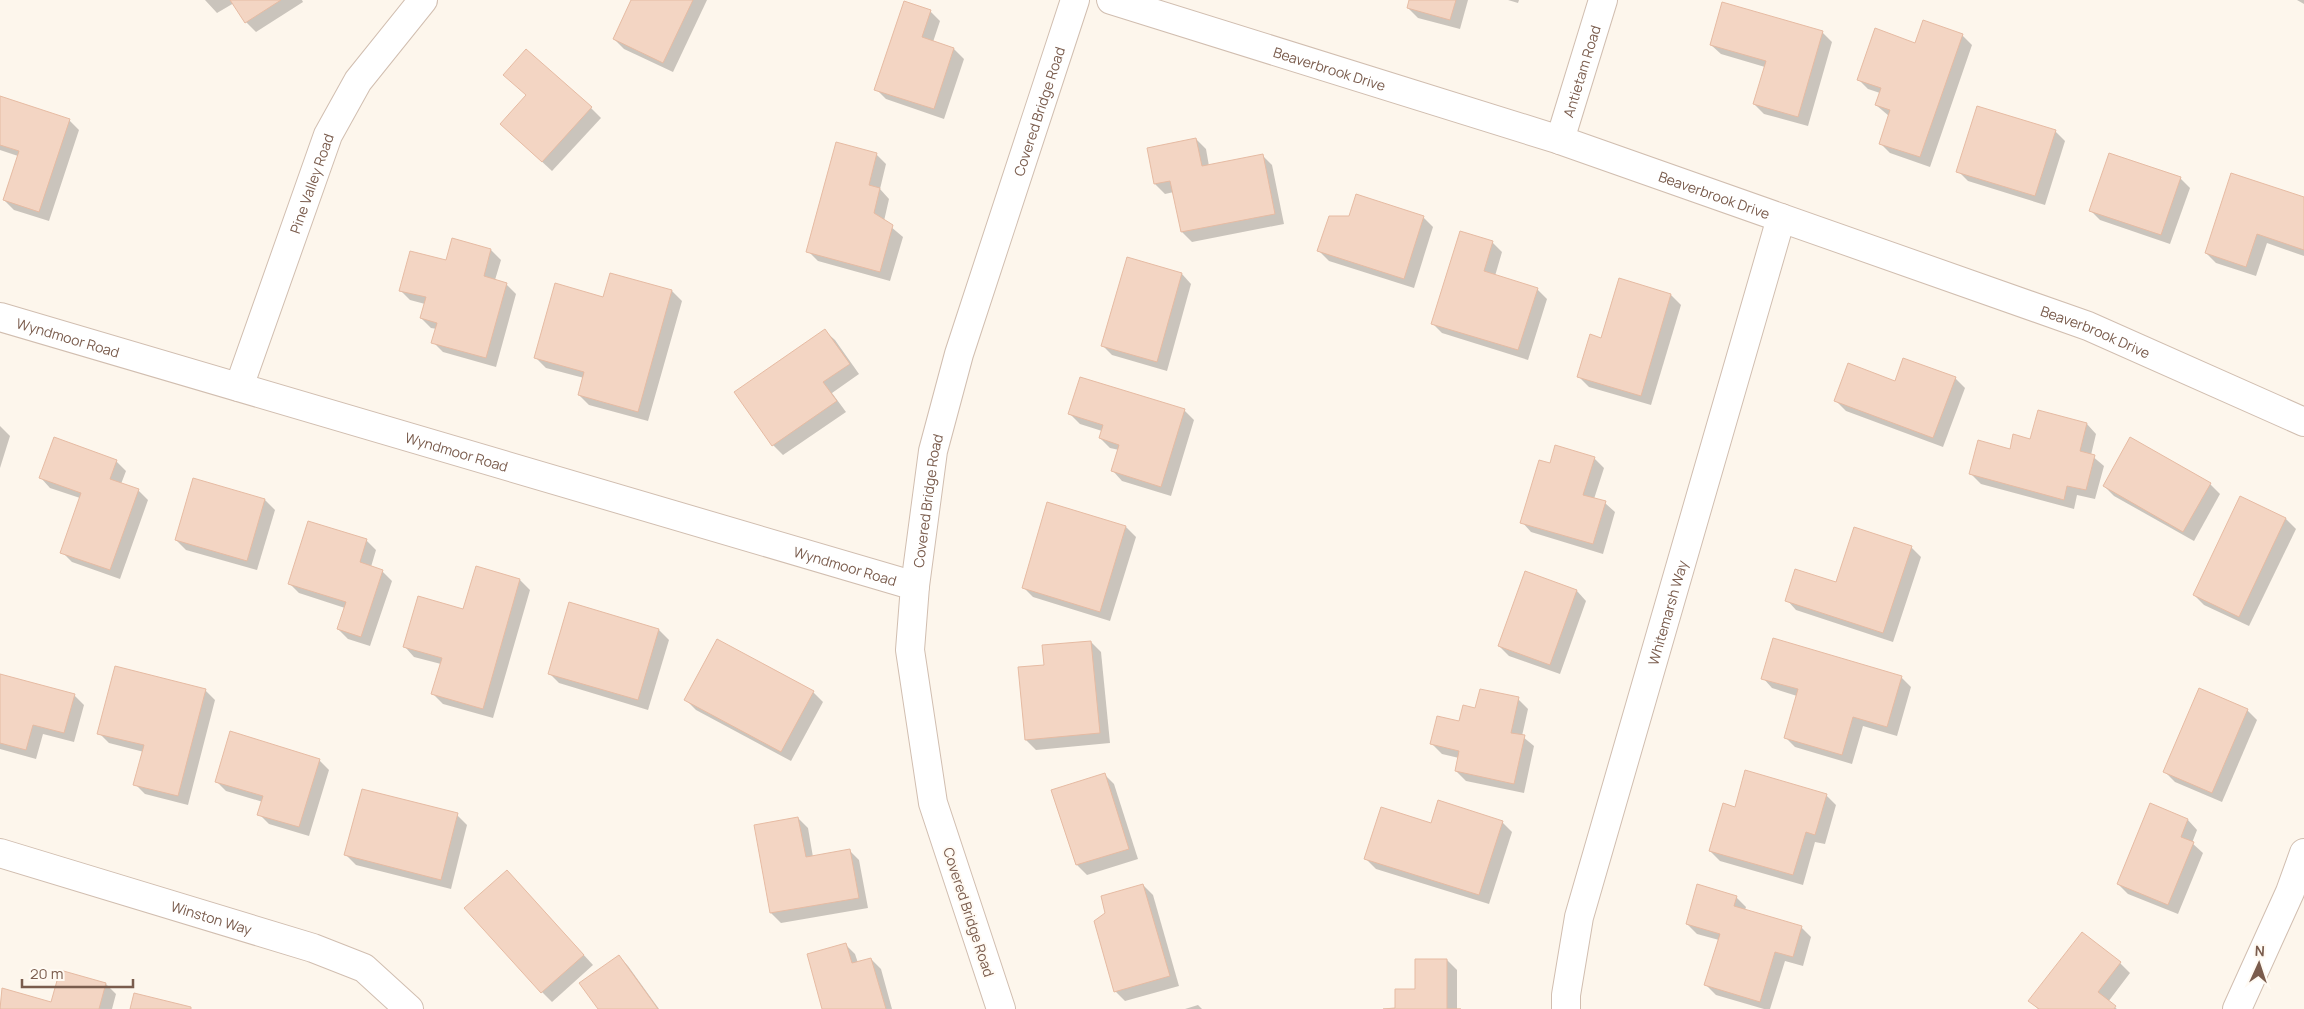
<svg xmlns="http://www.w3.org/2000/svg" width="2304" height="1009" viewBox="0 0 2304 1009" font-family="Manrope,sans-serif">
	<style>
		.shadow { fill: #0003 }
		.building { fill: #f3d5c3; stroke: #e6bba3 }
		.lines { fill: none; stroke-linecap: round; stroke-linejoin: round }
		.minor-casing { stroke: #d1beb0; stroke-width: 30 }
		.minor { stroke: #fff; stroke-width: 28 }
		.labels { text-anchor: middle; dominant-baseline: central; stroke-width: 4; stroke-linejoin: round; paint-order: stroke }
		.street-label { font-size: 14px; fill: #7a5c4d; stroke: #fffaf3 }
	</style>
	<rect width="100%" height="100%" fill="#fdf6ec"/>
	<g class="shadow">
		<polygon points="205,0 302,0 303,2 256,32 246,22 234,3 217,13"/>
		<polygon points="632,0 707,0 673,72 624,49 614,39"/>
		<polygon points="1410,0 1468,0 1460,29 1418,18 1408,8"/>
		<polygon points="1508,0 1519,0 1518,3"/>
		<polygon points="2297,0 2304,0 2304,4"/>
		<polygon points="930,11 940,21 933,42 954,49 964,59 944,119 886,99 876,89"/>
		<polygon points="1822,32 1832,42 1808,126 1764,114 1754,104 1765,67 1721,54 1711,45"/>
		<polygon points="1962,35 1972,45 1930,167 1890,153 1880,143 1889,116 1876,105 1880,93 1868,89 1858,79 1916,44"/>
		<polygon points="527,95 591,108 601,118 552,171 511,133"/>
		<polygon points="0,98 69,120 79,130 49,221 14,210 4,200 18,156 0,150"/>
		<polygon points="2055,131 2065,141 2045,205 1968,181 1958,171"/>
		<polygon points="1196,139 1206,149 1209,166 1262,155 1272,165 1284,224 1192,242 1182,232 1174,192 1165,194 1155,184"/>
		<polygon points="876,154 886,164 880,189 889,199 884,221 903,237 890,281 818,261 808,251"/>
		<polygon points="2180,178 2190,188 2170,244 2100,220 2090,210"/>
		<polygon points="2304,199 2304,256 2267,243 2256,276 2216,263 2206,253"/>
		<polygon points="1423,217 1433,227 1414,288 1329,261 1319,251"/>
		<polygon points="1492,242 1502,252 1495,276 1537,289 1547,299 1528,360 1442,333 1432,323"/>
		<polygon points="491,250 501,260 495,280 506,284 516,294 496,367 443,352 433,342 437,329 431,328 421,318 425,304 410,300 400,290"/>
		<polygon points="1182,274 1191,284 1167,371 1112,355 1102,345"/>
		<polygon points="611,275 672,291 682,301 648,421 589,405 579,395 584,378 546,368 536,358 604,298"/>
		<polygon points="1671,295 1681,305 1651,405 1589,387 1579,377"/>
		<polygon points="825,331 835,340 859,374 832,393 846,412 783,455 773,445 736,392"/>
		<polygon points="1955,378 1965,388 1943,447 1846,411 1836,401 1895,382"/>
		<polygon points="1184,410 1194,420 1171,496 1122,481 1113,471 1119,450 1110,448 1100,438 1102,431 1080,424 1070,414"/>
		<polygon points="2087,424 2096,434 2091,455 2104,466 2095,499 2077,495 2074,509 1981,484 1971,474 2031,440"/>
		<polygon points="0,426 10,436 0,468"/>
		<polygon points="1594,458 1604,468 1594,499 1605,503 1615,512 1603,554 1531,532 1522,522 1551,465"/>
		<polygon points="116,461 126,471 121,484 138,490 148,500 120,579 72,562 62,552 80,498 50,488 41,478"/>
		<polygon points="194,479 265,500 275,510 257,570 186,550 176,540"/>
		<polygon points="2210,484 2220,494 2194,541 2114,496 2104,486"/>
		<polygon points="2241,498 2286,519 2296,529 2249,626 2204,605 2194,595"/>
		<polygon points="1126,527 1136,537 1110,621 1033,597 1023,587"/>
		<polygon points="366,540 376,550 371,567 382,571 392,581 370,646 348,639 338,629 345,608 299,593 289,583"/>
		<polygon points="1911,547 1921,557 1893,642 1796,610 1787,600 1837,583"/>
		<polygon points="476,568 520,580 530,590 493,718 443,704 433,694 441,664 414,657 405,647 464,610"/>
		<polygon points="1577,591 1586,601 1560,674 1509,656 1499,646"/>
		<polygon points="570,604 659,630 669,640 648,710 559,683 549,673"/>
		<polygon points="1091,642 1101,652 1110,743 1036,750 1026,740"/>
		<polygon points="0,675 74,695 84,705 74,742 43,734 36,759 0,749"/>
		<polygon points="1901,677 1911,687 1897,736 1863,726 1852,764 1795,747 1785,737 1797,696 1772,688 1763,678"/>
		<polygon points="205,690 215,700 188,805 145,794 135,784 144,752 109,743 99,733"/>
		<polygon points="813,692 823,702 791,761 696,710 686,700"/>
		<polygon points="1518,699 1528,709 1522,736 1534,746 1524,793 1466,781 1456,771 1459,758 1442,754 1432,744 1476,710"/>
		<polygon points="2247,710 2257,720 2222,802 2175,782 2165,772"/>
		<polygon points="319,760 329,770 309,836 269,824 259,814 263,802 226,791 216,781"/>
		<polygon points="1104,774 1114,784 1138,859 1087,875 1077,865 1053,791"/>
		<polygon points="1826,795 1836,805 1825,844 1815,842 1803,885 1720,861 1710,851 1736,808"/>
		<polygon points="457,815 467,825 451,889 356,865 346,855"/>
		<polygon points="798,818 808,828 813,857 849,850 859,860 868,908 781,923 771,913 755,826"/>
		<polygon points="2188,820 2197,830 2192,843 2203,853 2178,914 2128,894 2118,884"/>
		<polygon points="1502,822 1512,832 1489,904 1376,869 1366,859 1432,825"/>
		<polygon points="517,882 593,965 552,1002 542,992"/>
		<polygon points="1143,885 1153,895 1179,986 1125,1001 1115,991"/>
		<polygon points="1736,897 1746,907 1745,910 1801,927 1811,937 1803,966 1785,961 1770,1009 1764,1009 1716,995 1706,985 1719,940 1697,934 1687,924"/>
		<polygon points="845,944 855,954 858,963 871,959 881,969 892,1009 823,1009"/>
		<polygon points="619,956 628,966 659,1009 600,1009"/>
		<polygon points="1447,960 1457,970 1457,1009 1396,1009"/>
		<polygon points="2120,963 2130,973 2108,1002 2117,1009 2038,1009 2030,1001"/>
		<polygon points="61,971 106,984 116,994 112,1009 0,1009 3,990 52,1003"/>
		<polygon points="1198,1005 1202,1009 1185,1009"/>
	</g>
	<g class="building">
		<polygon points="230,0 281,0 245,23"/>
		<polygon points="631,0 693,0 663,63 613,39"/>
		<polygon points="1409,0 1456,0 1450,20 1407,8"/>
		<polygon points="904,1 931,10 922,37 954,48 934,109 874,90"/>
		<polygon points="1722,2 1823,31 1798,117 1753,104 1766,61 1710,45"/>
		<polygon points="1923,20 1963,34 1920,157 1879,144 1890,110 1875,105 1881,88 1857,80 1875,28 1915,43"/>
		<polygon points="526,49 592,107 542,162 500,124 526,95 503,75"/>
		<polygon points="0,96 70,119 39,212 3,200 19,151 0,145"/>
		<polygon points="1977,106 2056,130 2035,196 1956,172"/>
		<polygon points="1196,138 1202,166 1263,154 1275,214 1181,232 1170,181 1154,184 1147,148"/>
		<polygon points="836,142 877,153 869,185 880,188 874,213 893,225 880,272 806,252"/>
		<polygon points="2109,153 2181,177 2161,235 2089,211"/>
		<polygon points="2231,173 2304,197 2304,250 2257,234 2246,267 2205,253"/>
		<polygon points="1356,194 1424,216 1404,279 1317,251 1329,216 1349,216"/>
		<polygon points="1460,231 1493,241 1484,271 1538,288 1518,350 1431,324"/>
		<polygon points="452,238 491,249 484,276 507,283 486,358 431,343 437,323 420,318 426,297 399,291 410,251 446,260"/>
		<polygon points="1127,257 1182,273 1157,362 1101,346"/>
		<polygon points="610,273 672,290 638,412 578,395 584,372 534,358 555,283 603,297"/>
		<polygon points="1619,278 1671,294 1641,396 1577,377 1590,334 1601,338"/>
		<polygon points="825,329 850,364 823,382 837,401 772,446 734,392"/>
		<polygon points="1903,358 1956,377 1933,438 1834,401 1848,363 1895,381"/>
		<polygon points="1080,377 1185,409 1161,487 1111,471 1119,445 1099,438 1103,425 1068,414"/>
		<polygon points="2038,410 2087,423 2080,451 2095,455 2086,490 2067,486 2064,500 1969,474 1978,440 2010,449 2013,434 2030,439"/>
		<polygon points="54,437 117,460 110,479 139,489 110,570 60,553 81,493 39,478"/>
		<polygon points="2130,437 2211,483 2183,532 2103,486"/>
		<polygon points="1555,445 1595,457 1583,495 1606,501 1593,544 1520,523 1539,460 1550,463"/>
		<polygon points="193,478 265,499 247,561 175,540"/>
		<polygon points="2240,496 2286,518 2239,617 2193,595"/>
		<polygon points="1047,502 1126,526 1100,612 1022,588"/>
		<polygon points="308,521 367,539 360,562 383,570 361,637 337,629 346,602 288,584"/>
		<polygon points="1854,527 1912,546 1883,633 1785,601 1795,569 1836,582"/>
		<polygon points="476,566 520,579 483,709 431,694 442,658 403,647 418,596 463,609"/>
		<polygon points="1525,571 1577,590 1550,665 1498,646"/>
		<polygon points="569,602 659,629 638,700 548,674"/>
		<polygon points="1773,638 1902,676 1887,727 1853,717 1842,755 1784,738 1798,689 1761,679"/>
		<polygon points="717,639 814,691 781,752 684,700"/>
		<polygon points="1091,641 1100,733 1025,740 1018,667 1044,665 1042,645"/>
		<polygon points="115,666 206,689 178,796 133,785 144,745 97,734"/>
		<polygon points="0,674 75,694 64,733 33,725 26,750 0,743"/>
		<polygon points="2199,688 2248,709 2212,793 2163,772"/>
		<polygon points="1480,689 1519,697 1511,733 1525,735 1514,784 1455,771 1459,751 1430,744 1437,716 1459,721 1463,705 1475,708"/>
		<polygon points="230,731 320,759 299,827 257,815 263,796 215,782"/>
		<polygon points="1745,770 1827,794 1815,835 1806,832 1793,875 1709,851 1723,803 1735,807"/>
		<polygon points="1105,773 1129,849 1076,865 1051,790"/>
		<polygon points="362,789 458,813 441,880 344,855"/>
		<polygon points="1438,800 1503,821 1479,895 1364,859 1381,807 1431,823"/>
		<polygon points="2150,803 2188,819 2181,837 2194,842 2168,905 2117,884"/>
		<polygon points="798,817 806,857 850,849 859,898 770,913 754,825"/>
		<polygon points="507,870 584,955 541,993 464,908"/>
		<polygon points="1143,884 1170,976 1114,992 1094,921 1105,913 1101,896"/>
		<polygon points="1697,884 1737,896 1734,906 1802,926 1793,957 1775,952 1760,1002 1704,985 1720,934 1686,924"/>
		<polygon points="2082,932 2121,962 2098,992 2116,1006 2114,1009 2039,1009 2028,1001"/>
		<polygon points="846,943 852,963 871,958 886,1009 822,1009 807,954"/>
		<polygon points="619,955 658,1009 598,1009 579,983"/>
		<polygon points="1415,959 1447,959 1447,1009 1461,1009 1383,1009 1395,1008 1395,989 1415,989"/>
		<polygon points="60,970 106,983 99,1009 0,1009 2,988 51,1002"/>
		<polygon points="134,993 191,1007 191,1009 130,1009"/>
	</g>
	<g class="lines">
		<defs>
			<g id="minor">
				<path id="s1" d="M1111,0L1560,140L2088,326L2304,422"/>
				<path id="s2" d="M1560,140L1603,0"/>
				<path id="s3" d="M0,317L915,586"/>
				<path id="s4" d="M239,387L328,135L358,81L423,0"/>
				<path id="s5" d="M0,853L313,948L364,968L409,1009"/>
				<path id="s6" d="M1001,1009L933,803L910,650L915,586L933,451L959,354L1075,0"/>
				<path id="s7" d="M1566,1009V995L1579,917L1781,218"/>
				<polyline points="2237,1009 2290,892 2304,853"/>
			</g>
		</defs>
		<use href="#minor" class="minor-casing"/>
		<use href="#minor" class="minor"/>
	</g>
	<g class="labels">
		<g class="street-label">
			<text stroke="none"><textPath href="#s1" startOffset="229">Beaverbrook Drive</textPath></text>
			<text stroke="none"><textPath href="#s2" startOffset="72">Antietam Road</textPath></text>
			<text stroke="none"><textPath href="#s6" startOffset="928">Covered Bridge Road</textPath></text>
			<text stroke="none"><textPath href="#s4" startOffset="216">Pine Valley Road</textPath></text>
			<text stroke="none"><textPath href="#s1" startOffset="634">Beaverbrook Drive</textPath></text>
			<text stroke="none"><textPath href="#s1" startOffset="1039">Beaverbrook Drive</textPath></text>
			<text stroke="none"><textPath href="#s3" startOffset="71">Wyndmoor Road</textPath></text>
			<text stroke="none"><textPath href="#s3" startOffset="476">Wyndmoor Road</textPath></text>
			<text stroke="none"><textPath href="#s6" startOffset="522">Covered Bridge Road</textPath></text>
			<text stroke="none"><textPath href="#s3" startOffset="881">Wyndmoor Road</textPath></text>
			<text stroke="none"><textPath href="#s7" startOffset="410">Whitemarsh Way</textPath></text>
			<text transform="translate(969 912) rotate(72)">Covered Bridge Road</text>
			<text stroke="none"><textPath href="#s5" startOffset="221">Winston Way</textPath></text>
		</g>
	</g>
	<g transform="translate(2259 964) rotate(3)" stroke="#fffaf3" stroke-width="4" paint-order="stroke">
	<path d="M0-4L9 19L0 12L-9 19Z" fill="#7a5c4d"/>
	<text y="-8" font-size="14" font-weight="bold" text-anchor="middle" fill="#7a5c4d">N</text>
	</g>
	<path d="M22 979v8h111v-8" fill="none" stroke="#7a5c4d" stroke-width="2.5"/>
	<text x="30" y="979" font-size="15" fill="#7a5c4d" stroke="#fffaf3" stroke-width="4" paint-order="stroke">20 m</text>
</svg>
